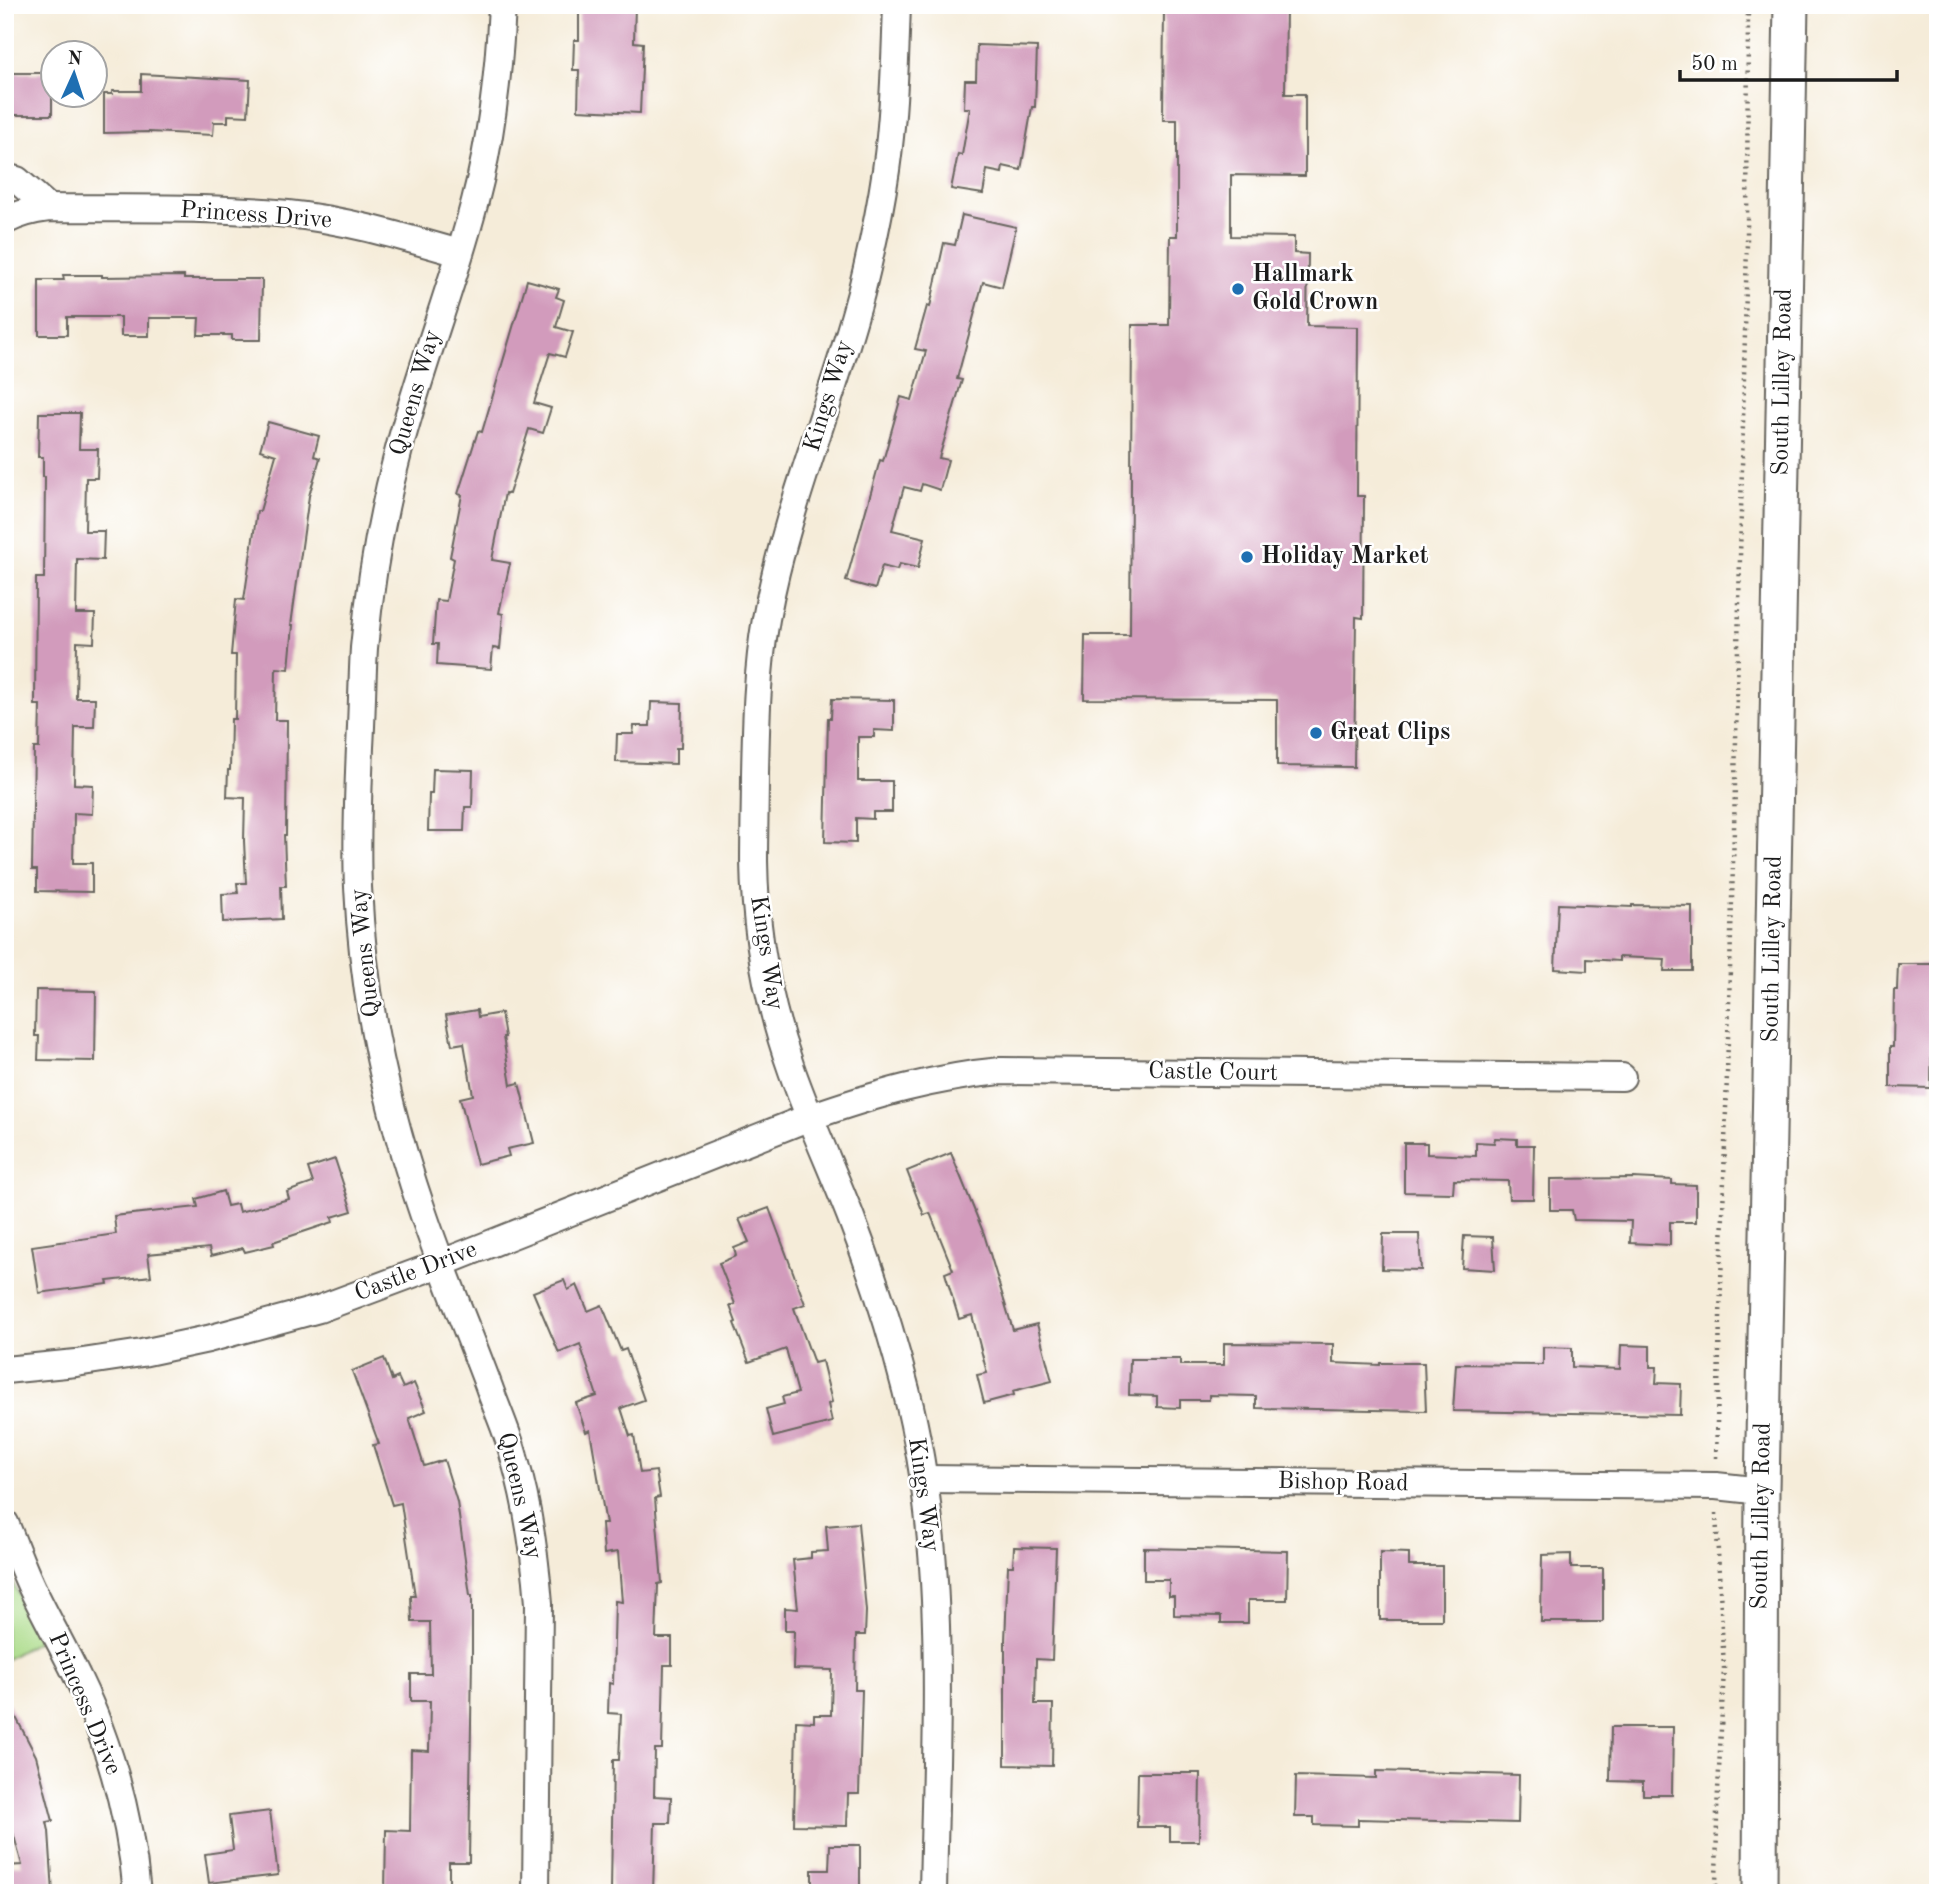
<svg xmlns="http://www.w3.org/2000/svg" width="1943" height="1898" viewBox="0 0 1943 1898" font-family="'Old Standard TT',serif">
	<style>
		.green { fill: #abdb89; stroke: #647c52; stroke-width: 2 }
		.building { fill: #d29bbc }
		.lines { fill: none; stroke-linecap: round; stroke-linejoin: round }
		.minor-casing { stroke: #68655e; stroke-width: 30 }
		.tertiary-casing { stroke: #68655e; stroke-width: 37 }
		.path { stroke: #68655e; stroke-width: 4.5; stroke-dasharray: 2 5; stroke-linecap: butt }
		.minor { stroke: #fff; stroke-width: 26 }
		.tertiary { stroke: #fff; stroke-width: 33 }
		.poi-dot { fill: #1f6fb2; stroke: #fff; stroke-width: 2.5 }
		.labels { text-anchor: middle; dominant-baseline: central; stroke-width: 5; stroke-linejoin: round; paint-order: stroke }
		.street-label { font-size: 24px; fill: #1c1c1c; stroke: #fff }
		.poi-label { font-size: 24px; font-weight: bold; fill: #1c1c1c; stroke: #fff; text-anchor: start }
	</style>
	<rect width="100%" height="100%" fill="#fff"/>
	<filter id="ink" filterUnits="userSpaceOnUse"><feTurbulence type="fractalNoise" baseFrequency=".0143" numOctaves="2"/><feDisplacementMap in="SourceGraphic" scale="14" xChannelSelector="R" yChannelSelector="G"/><feConvolveMatrix kernelMatrix="1 2 1 2 8 2 1 2 1" color-interpolation-filters="sRGB"/></filter>
	<filter id="wash" filterUnits="userSpaceOnUse"><feTurbulence type="fractalNoise" baseFrequency=".00686" numOctaves="4" result="noise"/><feDisplacementMap in="SourceGraphic" scale="28" xChannelSelector="R" yChannelSelector="G"/><feGaussianBlur stdDeviation="1.57" result="paint"/><feColorMatrix in="noise" values="0 0 0 0 0 0 0 0 0 0 0 0 0 0 0 0 0 1.4 0 .05"/><feComposite in="paint" operator="in"/></filter>
	<g filter="url(#wash)">
		<rect width="100%" height="100%" fill="#f5ecd9"/>
		<polygon class="green" points="5,1567 41,1639 5,1660"/>
		<g id="blocks">
			<g class="building">
				<polygon points="579,5 635,5 634,42 643,43 640,113 578,110 579,70 573,70 574,40 579,40"/>
				<polygon points="1164,5 1286,5 1285,94 1305,94 1305,176 1231,175 1231,236 1294,237 1294,253 1308,254 1307,326 1358,327 1357,496 1364,496 1363,618 1356,617 1354,767 1277,766 1277,700 1084,699 1085,635 1130,635 1132,325 1169,325 1170,236 1177,236 1177,120 1163,120"/>
				<polygon points="977,45 1037,47 1035,107 1032,107 1021,170 1003,166 1002,173 987,170 983,194 951,189 958,154 962,155 970,108 964,108 965,80 976,80"/>
				<rect x="5" y="73" width="47" height="42"/>
				<polygon points="141,74 250,80 248,116 228,115 228,122 214,122 213,135 149,132 104,133 104,94 112,94 112,91 141,91"/>
				<polygon points="962,215 1016,227 1002,287 983,282 957,379 962,380 939,458 948,460 940,490 922,484 920,491 904,487 892,530 925,538 918,568 899,564 897,570 882,566 875,589 846,581 880,460 883,461 901,397 912,400 926,351 915,349 927,306 930,307 944,243 955,245"/>
				<polygon points="63,275 102,275 102,277 184,276 184,279 262,279 261,340 232,340 232,335 198,335 199,318 149,318 149,336 121,336 121,317 67,317 67,335 39,335 39,280 64,280"/>
				<polygon points="527,280 559,289 556,297 564,300 556,327 573,332 565,357 550,353 534,403 551,408 543,433 529,429 509,494 505,493 492,560 510,563 499,613 503,614 500,649 493,648 491,669 437,665 438,644 433,644 436,600 446,601 454,559 450,557 462,495 458,494 478,431 482,432"/>
				<polygon points="39,413 80,413 79,449 98,449 97,478 86,478 85,531 104,531 103,560 77,559 76,614 95,614 94,643 77,642 76,698 95,698 94,727 75,727 74,784 93,785 92,814 74,813 73,863 92,863 92,892 37,891 37,870 32,870 34,748 39,748 40,705 35,705 36,578 44,578 45,477 43,477 43,457 38,457"/>
				<polygon points="268,422 319,436 314,456 320,458 309,496 291,625 293,625 289,669 276,668 275,720 287,720 286,835 284,835 286,886 281,886 282,919 223,922 222,894 238,893 237,883 246,883 244,841 245,798 227,797 228,770 230,770 231,719 235,719 236,655 231,655 236,599 244,600 257,511 260,511 276,455 260,450"/>
				<polygon points="832,699 894,700 894,731 874,730 874,737 858,737 858,781 892,781 892,812 873,812 873,819 856,818 856,843 825,842 828,718 831,718"/>
				<polygon points="651,702 682,703 681,748 676,748 676,764 616,762 617,734 633,734 634,726 650,726"/>
				<polygon points="433,769 473,770 472,807 465,807 464,831 428,831 429,794 432,794"/>
				<polygon points="1558,904 1632,907 1632,905 1692,906 1692,971 1664,971 1665,959 1619,957 1619,961 1587,959 1587,971 1555,969"/>
				<polygon points="1898,964 1938,964 1938,1035 1932,1035 1931,1088 1890,1087 1890,1047 1893,1047 1894,990 1897,990"/>
				<polygon points="36,990 96,991 95,1061 38,1060 39,1036 35,1036"/>
				<polygon points="477,1010 478,1017 501,1013 505,1037 503,1037 511,1085 519,1083 534,1143 507,1149 509,1156 477,1164 460,1098 473,1095 464,1043 452,1045 446,1015"/>
				<polygon points="1495,1138 1517,1139 1517,1145 1534,1145 1533,1199 1509,1199 1508,1181 1454,1180 1453,1193 1404,1192 1404,1143 1427,1143 1427,1154 1476,1156 1476,1142 1494,1143"/>
				<polygon points="951,1153 984,1234 1013,1330 1037,1324 1052,1381 1013,1391 1014,1395 984,1403 977,1375 987,1373 972,1315 959,1319 945,1273 953,1270 930,1213 924,1215 907,1171"/>
				<polygon points="335,1159 352,1211 332,1217 333,1222 273,1242 274,1245 245,1252 243,1248 211,1256 209,1248 148,1254 151,1276 107,1281 108,1284 39,1293 32,1246 116,1234 114,1216 198,1207 196,1199 223,1191 227,1206 237,1204 239,1212 289,1199 287,1192 313,1183 308,1168"/>
				<polygon points="1633,1178 1672,1180 1672,1184 1696,1185 1696,1222 1670,1222 1670,1245 1630,1243 1631,1221 1574,1220 1572,1210 1550,1210 1550,1179"/>
				<polygon points="769,1208 805,1304 794,1308 814,1363 822,1361 832,1402 828,1404 832,1422 773,1437 766,1409 784,1404 782,1397 798,1393 786,1349 749,1362 734,1323 736,1322 730,1306 735,1304 719,1263 736,1256 734,1248 749,1242 739,1219"/>
				<polygon points="1383,1234 1419,1234 1421,1270 1382,1269"/>
				<polygon points="1464,1236 1493,1237 1495,1270 1462,1268"/>
				<polygon points="564,1280 568,1290 577,1285 588,1311 602,1305 621,1351 626,1349 644,1400 621,1408 630,1436 634,1435 640,1473 656,1471 660,1497 655,1498 662,1583 658,1584 656,1638 672,1638 672,1665 664,1665 662,1749 655,1749 654,1796 671,1797 670,1823 655,1823 653,1893 611,1893 613,1760 619,1760 621,1714 608,1713 609,1683 613,1684 615,1601 622,1602 618,1552 604,1554 602,1524 606,1524 590,1430 586,1432 576,1403 597,1396 580,1344 559,1353 533,1292"/>
				<polygon points="1224,1343 1333,1344 1333,1363 1380,1365 1380,1363 1424,1363 1426,1411 1256,1408 1256,1396 1209,1395 1209,1400 1180,1400 1180,1408 1157,1407 1157,1396 1129,1395 1130,1359 1180,1359 1180,1365 1224,1365"/>
				<polygon points="1621,1345 1650,1346 1650,1367 1657,1367 1656,1383 1681,1384 1680,1415 1453,1411 1456,1364 1543,1365 1543,1347 1572,1348 1572,1367 1620,1369"/>
				<polygon points="384,1358 392,1380 398,1377 403,1388 414,1383 426,1411 409,1418 424,1466 444,1460 457,1502 470,1595 472,1595 472,1655 469,1862 449,1862 449,1893 385,1893 386,1830 410,1831 411,1750 429,1751 430,1701 411,1701 411,1674 431,1674 430,1622 412,1622 411,1596 415,1596 401,1503 392,1505 373,1445 379,1444 352,1371"/>
				<polygon points="858,1523 866,1611 865,1635 856,1635 855,1690 862,1690 859,1794 848,1794 847,1826 794,1825 796,1721 814,1722 814,1715 831,1715 832,1670 793,1669 794,1631 785,1631 785,1608 798,1609 793,1560 811,1558 811,1552 828,1551 826,1526"/>
				<polygon points="1014,1547 1056,1548 1052,1660 1036,1659 1035,1704 1053,1704 1052,1766 1005,1765 1005,1641 1008,1566 1013,1566"/>
				<polygon points="1144,1548 1288,1551 1287,1600 1248,1600 1248,1623 1221,1623 1221,1616 1174,1615 1174,1596 1169,1596 1169,1580 1144,1580"/>
				<polygon points="1380,1552 1409,1553 1409,1566 1442,1566 1442,1620 1380,1620"/>
				<polygon points="1571,1554 1571,1568 1603,1568 1603,1622 1541,1622 1542,1555"/>
				<polygon points="5,1696 36,1756 53,1821 47,1822 49,1831 53,1893 6,1893 5,1866 22,1865 5,1803"/>
				<polygon points="1611,1727 1673,1727 1672,1795 1643,1795 1643,1782 1610,1781"/>
				<polygon points="1376,1771 1519,1775 1518,1823 1358,1819 1358,1826 1314,1825 1314,1817 1295,1817 1296,1776 1376,1778"/>
				<polygon points="1138,1773 1200,1773 1199,1841 1170,1841 1170,1827 1137,1827"/>
				<polygon points="270,1811 278,1875 209,1883 205,1854 233,1850 229,1816"/>
				<polygon points="830,1845 860,1845 860,1888 855,1888 855,1893 812,1893 812,1870 829,1870"/>
			</g>
		</g>
	</g>
	<g filter="url(#ink)">
		<use href="#blocks" fill-opacity="0" stroke="#68655e" stroke-width="2"/>
		<g class="lines">
			<defs>
				<g id="minor">
					<path d="M502,5C499,71 492,137 475,201C453,286 420,368 398,453C381,517 370,583 364,648C362,681 362,714 360,747C358,794 356,841 358,887C363,999 386,1105 422,1210C442,1270 467,1328 489,1387C497,1410 508,1433 514,1457C528,1505 535,1553 539,1603L536,1893"/>
					<path d="M897,5C895,60 894,115 886,170C880,211 871,253 861,293C832,403 786,508 766,619C757,670 756,722 755,774C755,803 754,832 754,861C755,933 768,1004 792,1071C809,1119 831,1167 850,1215C872,1272 891,1331 906,1390C948,1554 936,1726 933,1893"/>
					<polyline points="5,177 17,180 49,208"/>
					<path d="M5,221C19,213 32,210 49,208C128,209 209,206 288,214C347,220 403,237 459,253"/>
					<path d="M5,1370L76,1363L142,1353L208,1339L319,1309L442,1263L810,1117C873,1095 935,1077 1001,1071L1622,1077"/>
					<polyline points="925,1479 1716,1486 1762,1491"/>
					<path d="M5,1523C15,1546 23,1570 34,1592C56,1637 82,1680 99,1727C119,1780 132,1836 137,1893"/>
				</g>
				<polyline id="tertiary" points="1760,1893 1762,1491 1791,5"/>
			</defs>
			<use href="#minor" class="minor-casing"/>
			<use href="#tertiary" class="tertiary-casing"/>
			<g class="path">
				<polyline points="1716,1458 1734,829 1747,241 1748,5"/>
				<polyline points="1716,1513 1724,1668 1717,1811 1716,1893"/>
			</g>
			<use href="#minor" class="minor"/>
			<use href="#tertiary" class="tertiary"/>
		</g>
	</g>
	<g class="poi-dot">
		<circle cx="1238" cy="289" r="7"/>
		<circle cx="1247" cy="557" r="7"/>
		<circle cx="1316" cy="733" r="7"/>
	</g>
	<g class="labels">
		<g class="street-label">
			<text transform="translate(256 216) rotate(4)">Princess Drive</text>
			<text transform="translate(1783 382) rotate(-89)">South Lilley Road</text>
			<text transform="translate(416 393) rotate(-74)">Queens Way</text>
			<text transform="translate(829 396) rotate(-73)">Kings Way</text>
			<text transform="translate(1773 949) rotate(-89)">South Lilley Road</text>
			<text transform="translate(366 953) rotate(-96)">Queens Way</text>
			<text transform="translate(766 953) rotate(81)">Kings Way</text>
			<text transform="translate(1213 1073) rotate(1)">Castle Court</text>
			<text transform="translate(416 1272) rotate(-21)">Castle Drive</text>
			<text transform="translate(1343 1483) rotate(1)">Bishop Road</text>
			<text transform="translate(923 1495) rotate(82)">Kings Way</text>
			<text transform="translate(519 1496) rotate(77)">Queens Way</text>
			<text transform="translate(1762 1516) rotate(-89)">South Lilley Road</text>
			<text transform="translate(84 1704) rotate(67)">Princess Drive</text>
		</g>
		<g class="poi-label">
			<text x="1252" y="275">Hallmark<tspan x="1252" dy="28">Gold Crown</tspan></text>
			<text x="1261" y="557">Holiday Market</text>
			<text x="1330" y="733">Great Clips</text>
		</g>
	</g>
	<rect width="1943" height="1898" fill="none" stroke="#fff" stroke-width="28"/>
	<g transform="translate(74 74) rotate(3)"><circle r="33" fill="#ffffff" stroke="#a4a4a4" stroke-width="2"/>
	<path d="M0-5L12 26L0 18L-12 26Z" fill="#1f6fb2"/>
	<text y="-10" font-size="19" font-weight="bold" text-anchor="middle" fill="#1c1c1c">N</text>
	</g>
	<path d="M1680 70v10h217v-10" fill="none" stroke="#1c1c1c" stroke-width="3.5"/>
	<text x="1691" y="70" font-size="21" fill="#1c1c1c" stroke="#ffffff" stroke-width="5" paint-order="stroke">50 m</text>
</svg>
